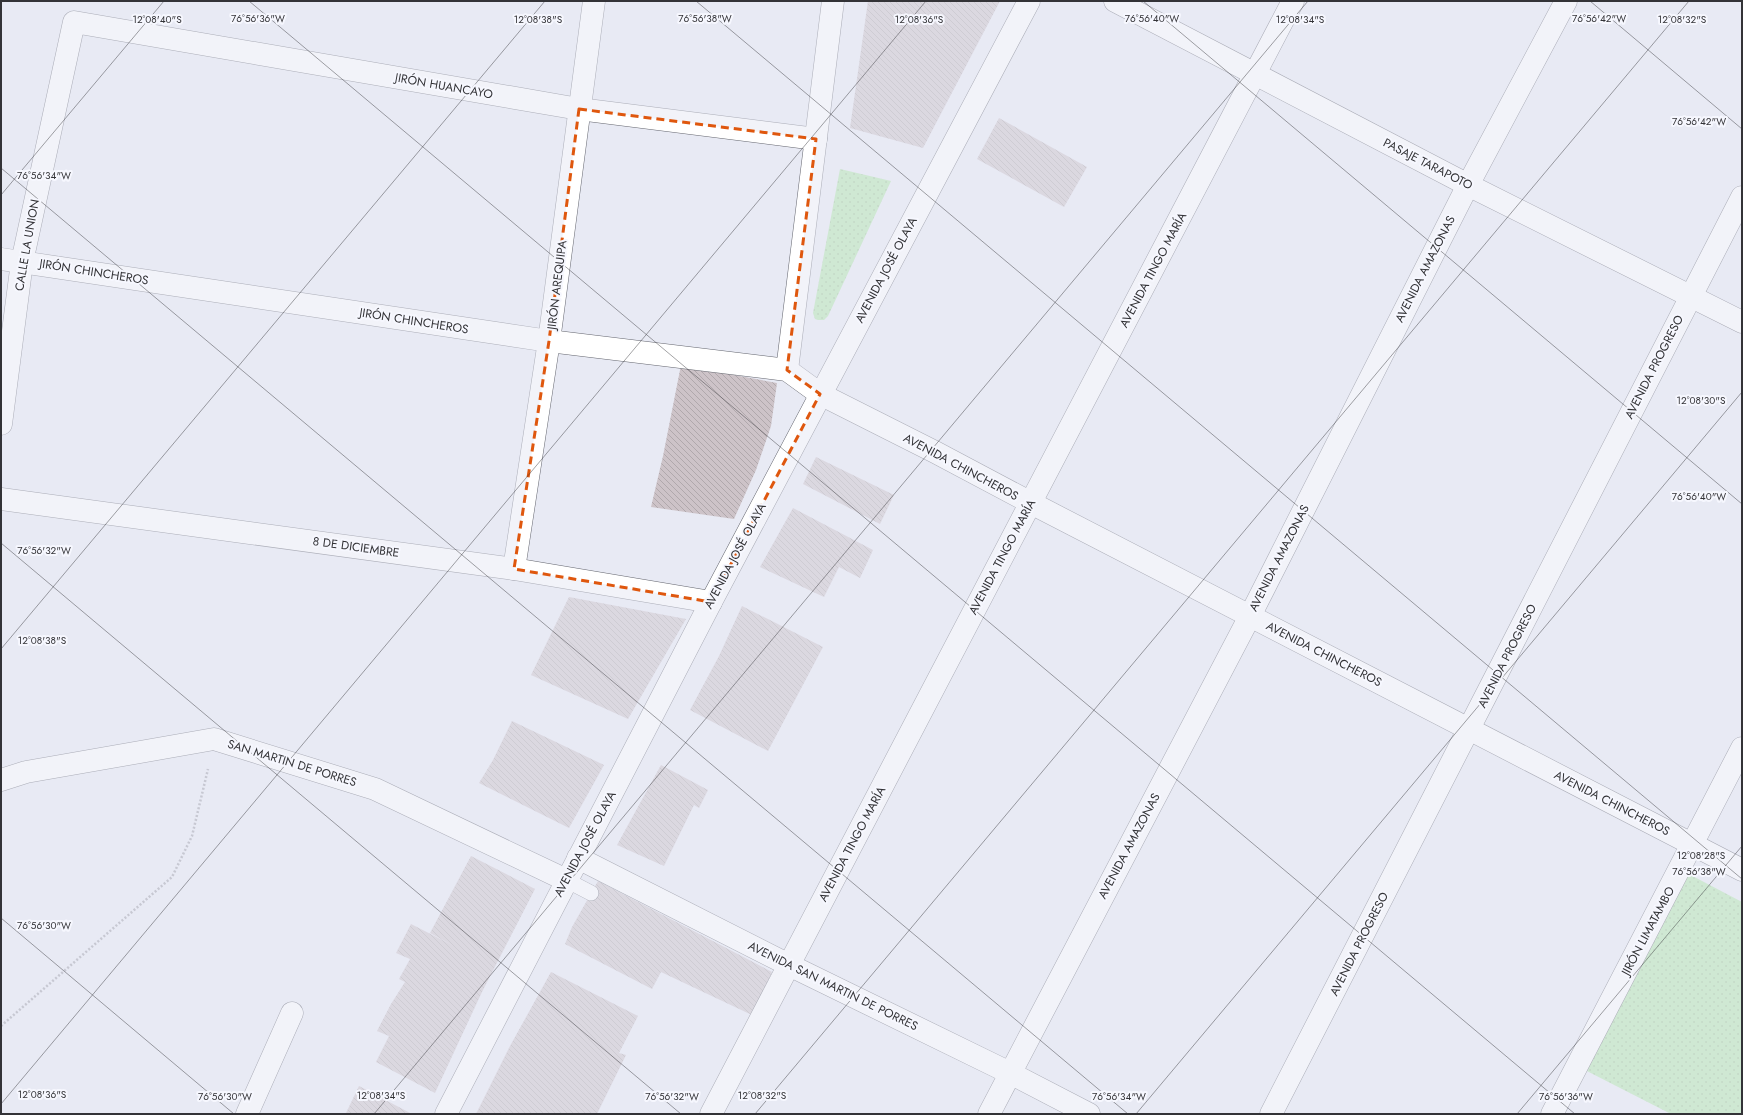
<svg xmlns="http://www.w3.org/2000/svg" width="1743" height="1115" viewBox="0 0 1743 1115" font-family="Jost,sans-serif">
	<style>
		.park { fill: url(#park-dots) }
		.building { fill: url(#building-back-hatch) }
		.lines { fill: none; stroke-linecap: round; stroke-linejoin: round }
		.service-casing { stroke: #64666f; stroke-width: 16 }
		.minor-casing { stroke: #64666f; stroke-width: 23 }
		.tertiary-casing { stroke: #64666f; stroke-width: 23 }
		.path { stroke: #9fa0a8; stroke-width: 2.5; stroke-dasharray: 2 2; stroke-linecap: butt }
		.service { stroke: #fff; stroke-width: 15 }
		.minor { stroke: #fff; stroke-width: 22 }
		.tertiary { stroke: #fff; stroke-width: 22 }
		.marked { fill: none; stroke: #df570e; stroke-width: 3; stroke-dasharray: 8 5; stroke-linejoin: round }
		.ticks { fill: none; stroke: #333337; stroke-width: 1; stroke-opacity: 0.45 }
		.labels { text-anchor: middle; dominant-baseline: central; stroke-width: 4; stroke-linejoin: round; paint-order: stroke }
		.street-label { font-size: 12px; fill: #333337; stroke: #f6f7fe }
		.ticks-label { font-size: 10px; text-anchor: middle; fill: #333337; stroke: #f6f7fe; stroke-width: 4; stroke-linejoin: round; paint-order: stroke }
	</style>
	<defs>
		<pattern id="park-dots" width="8" height="8" patternUnits="userSpaceOnUse"><rect width="8" height="8" fill="#b2e6aa"/><path d="M2 2h.1M6 6h.1" fill="none" stroke="#9ac693" stroke-width="1.8" stroke-linecap="round"/></pattern>
		<pattern id="building-back-hatch" width="6" height="6" patternUnits="userSpaceOnUse"><rect width="6" height="6" fill="#cdc3c8"/><path d="M-1 5l2 2M0 0l6 6M5-1l2 2" fill="none" stroke="#b0a8ac"/></pattern>
	</defs>
	<rect width="100%" height="100%" fill="#e8eaf4"/>
	<g class="park">
		<polygon points="840,169 891,181 828,316 824,320 818,320 815,319 813,313"/>
		<polygon points="1683,871 1742,902 1742,1114 1671,1114 1581,1068"/>
	</g>
	<g class="building">
		<polygon points="868,1 1000,1 923,148 850,128"/>
		<polygon points="999,118 1087,167 1064,207 977,159"/>
		<polygon points="681,365 777,383 771,426 756,470 734,519 651,507 663,456"/>
		<polygon points="816,457 894,495 880,524 803,484"/>
		<polygon points="793,508 873,550 860,578 839,567 824,597 760,567"/>
		<polygon points="569,597 686,619 628,719 531,675"/>
		<polygon points="742,606 823,647 768,751 690,710 719,656"/>
		<polygon points="512,721 604,765 569,828 479,783 493,760"/>
		<polygon points="661,765 708,790 699,808 694,805 664,866 617,845"/>
		<polygon points="471,856 535,889 482,992 435,1093 376,1062 389,1036 377,1031 391,1004 405,982 399,979 410,959 396,953 411,924 454,946 430,933"/>
		<polygon points="598,881 772,972 754,1016 661,972 652,989 565,944 572,927"/>
		<polygon points="551,972 638,1016 619,1053 626,1055 597,1114 476,1114 510,1046"/>
		<polygon points="359,1086 412,1114 346,1113"/>
	</g>
	<g class="lines">
		<defs>
			<polyline id="service" points="566,880 591,893"/>
			<g id="minor">
				<polyline points="1115,1 1468,185 1742,322"/>
				<polyline points="1,259 549,341 787,370 820,394 935,452 1031,503 1742,870"/>
				<polyline points="787,370 833,1"/>
				<polyline points="1,424 22,262 74,22 579,109 816,139"/>
				<polyline points="1,499 514,569 711,602"/>
				<polyline points="514,569 549,341 594,1"/>
				<polyline points="1,780 26,772 214,739 375,789 566,880"/>
				<polyline points="578,858 789,965 1010,1073 1089,1114"/>
				<polyline points="247,1114 292,1013"/>
				<polyline points="711,1114 1293,1"/>
				<polyline points="989,1114 1250,616 1468,185 1566,1"/>
				<polyline points="1552,1114 1742,748"/>
			</g>
			<g id="tertiary">
				<polyline points="446,1114 711,602 1029,1"/>
				<polyline points="1271,1114 1742,197"/>
			</g>
		</defs>
		<use href="#service" class="service-casing"/>
		<use href="#minor" class="minor-casing"/>
		<use href="#tertiary" class="tertiary-casing"/>
		<polyline class="path" points="1,1026 172,877 192,836 208,769"/>
		<use href="#service" class="service"/>
		<use href="#minor" class="minor"/>
		<use href="#tertiary" class="tertiary"/>
	</g>
	<path d="M0 0H1743V1115H0ZM579,109L816,139L787,370L820,394L711,602L514,569L549,341Z" fill="#e8eaf4" fill-opacity=".55" fill-rule="evenodd"/>
	<path class="marked" d="M579,109L816,139L787,370L820,394L711,602L514,569L549,341Z"/>
	<path class="ticks" d="M249,1L1575,1114M696,1L1742,879M1143,1L1742,504M1590,1L1742,129M1,168L1128,1114M1,195L164,1M1,543L681,1114M1,649L545,1M1,918L234,1114M1,1104L926,1M374,1114L1308,1M755,1114L1689,1M1136,1114L1742,392M1517,1114L1742,846"/>
	<g class="labels">
		<g class="street-label">
			<text transform="translate(444 86) rotate(10)">JIRÓN HUANCAYO</text>
			<text transform="translate(1428 164) rotate(27)">PASAJE TARAPOTO</text>
			<text transform="translate(27 245) rotate(-80)">CALLE LA UNION</text>
			<text transform="translate(1425 269) rotate(-63)">AVENIDA AMAZONAS</text>
			<text transform="translate(886 270) rotate(-62)">AVENIDA JOSÉ OLAYA</text>
			<text transform="translate(1153 270) rotate(-62)">AVENIDA TINGO MARÍA</text>
			<text transform="translate(94 272) rotate(9)">JIRÓN CHINCHEROS</text>
			<text transform="translate(557 285) rotate(-83)">JIRÓN AREQUIPA</text>
			<text transform="translate(414 321) rotate(9)">JIRÓN CHINCHEROS</text>
			<text transform="translate(1654 367) rotate(-63)">AVENIDA PROGRESO</text>
			<text transform="translate(961 467) rotate(28)">AVENIDA CHINCHEROS</text>
			<text transform="translate(356 547) rotate(8)">8 DE DICIEMBRE</text>
			<text transform="translate(735 556) rotate(-62)">AVENIDA JOSÉ OLAYA</text>
			<text transform="translate(1002 557) rotate(-62)">AVENIDA TINGO MARÍA</text>
			<text transform="translate(1279 558) rotate(-63)">AVENIDA AMAZONAS</text>
			<text transform="translate(1324 654) rotate(27)">AVENIDA CHINCHEROS</text>
			<text transform="translate(1507 656) rotate(-63)">AVENIDA PROGRESO</text>
			<text transform="translate(292 763) rotate(17)">SAN MARTIN DE PORRES</text>
			<text transform="translate(1612 803) rotate(27)">AVENIDA CHINCHEROS</text>
			<text transform="translate(585 844) rotate(-62)">AVENIDA JOSÉ OLAYA</text>
			<text transform="translate(852 844) rotate(-62)">AVENIDA TINGO MARÍA</text>
			<text transform="translate(1129 846) rotate(-62)">AVENIDA AMAZONAS</text>
			<text transform="translate(1648 931) rotate(-62)">JIRÓN LIMATAMBO</text>
			<text transform="translate(1359 944) rotate(-63)">AVENIDA PROGRESO</text>
			<text transform="translate(833 986) rotate(26)">AVENIDA SAN MARTIN DE PORRES</text>
		</g>
	</g>
	<g class="ticks-label">
		<text x="258" y="22">76°56'36"W</text>
		<text x="705" y="22">76°56'38"W</text>
		<text x="1152" y="22">76°56'40"W</text>
		<text x="1599" y="22">76°56'42"W</text>
		<text x="157" y="23">12°08'40"S</text>
		<text x="538" y="23">12°08'38"S</text>
		<text x="919" y="23">12°08'36"S</text>
		<text x="1300" y="23">12°08'34"S</text>
		<text x="1682" y="23">12°08'32"S</text>
		<text x="1699" y="125">76°56'42"W</text>
		<text x="44" y="179">76°56'34"W</text>
		<text x="1701" y="404">12°08'30"S</text>
		<text x="1699" y="500">76°56'40"W</text>
		<text x="44" y="554">76°56'32"W</text>
		<text x="42" y="644">12°08'38"S</text>
		<text x="1701" y="859">12°08'28"S</text>
		<text x="1699" y="875">76°56'38"W</text>
		<text x="44" y="929">76°56'30"W</text>
		<text x="42" y="1098">12°08'36"S</text>
		<text x="381" y="1099">12°08'34"S</text>
		<text x="762" y="1099">12°08'32"S</text>
		<text x="225" y="1100">76°56'30"W</text>
		<text x="672" y="1100">76°56'32"W</text>
		<text x="1119" y="1100">76°56'34"W</text>
		<text x="1566" y="1100">76°56'36"W</text>
	</g>
	<rect width="1743" height="1115" fill="none" stroke="#333337" stroke-width="4"/>
</svg>
